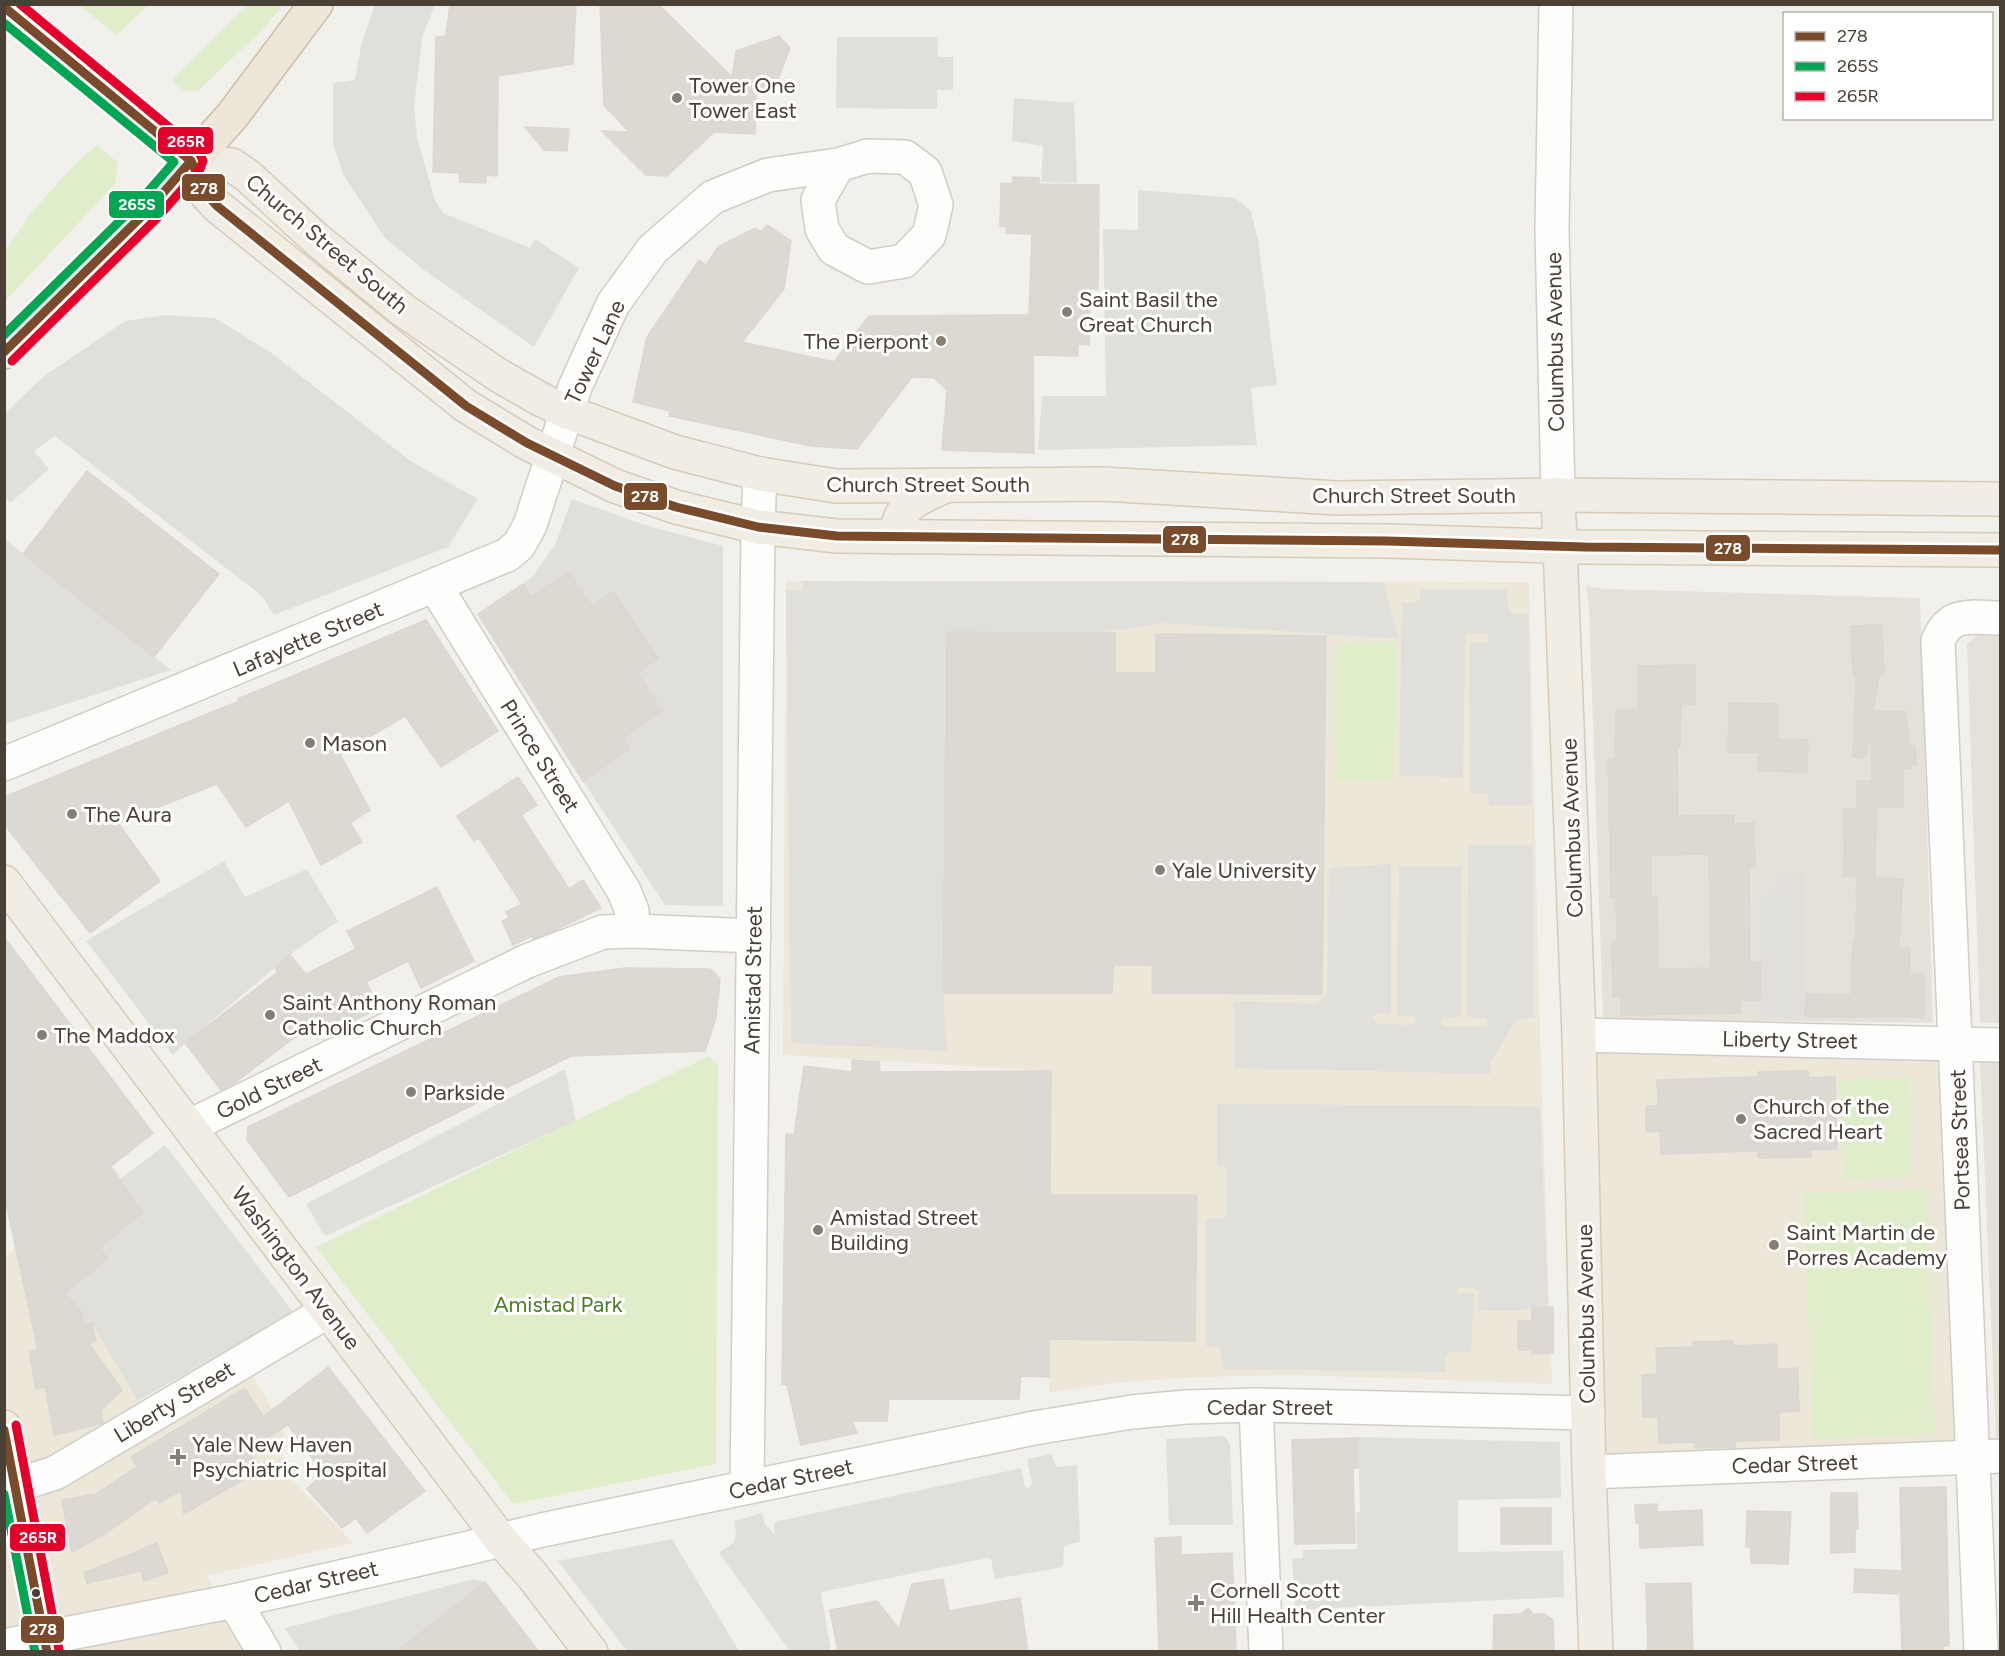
<svg xmlns="http://www.w3.org/2000/svg" width="2005" height="1656" viewBox="0 0 2005 1656" font-family="Figtree,sans-serif">
	<style>
		.residential { fill: #e6e1d8 }
		.education { fill: #ede7da }
		.green { fill: #e0edcb }
		.parking { fill: #e1dfda }
		.building { fill: #dcd9d3; stroke: #dad7d1; stroke-width: 1.5; fill-rule: evenodd }
		.lines { fill: none; stroke-linecap: round; stroke-linejoin: round }
		.minor-casing { stroke: #d0cdc8; stroke-width: 36 }
		.major-casing { stroke: #d5cbb8; stroke-width: 36 }
		.highway-casing { stroke: #cbbca6; stroke-width: 36 }
		.minor { stroke: #fdfdfc; stroke-width: 33 }
		.major { stroke: #f1ede4; stroke-width: 33 }
		.highway { stroke: #ede6d9; stroke-width: 33 }
		.bus-1-casing { stroke: #fff; stroke-width: 14 }
		.bus-2-casing { stroke: #fff; stroke-width: 14 }
		.bus-3-casing { stroke: #fff; stroke-width: 14 }
		.bus-1 { stroke: #7a4b2a; stroke-width: 9 }
		.bus-2 { stroke: #00a651; stroke-width: 9 }
		.bus-3 { stroke: #e4002b; stroke-width: 9 }
		.poi-dot { fill: #847e75; stroke: #fff; stroke-width: 2 }
		.bus-dot { fill: #494136; stroke: #fff; stroke-width: 2 }
		.labels { text-anchor: middle; dominant-baseline: central; stroke-width: 6; stroke-linejoin: round; paint-order: stroke }
		.poi-label { font-size: 22px; fill: #494136; stroke: #fff; text-anchor: start }
		.street-label { font-size: 22px; fill: #494136; stroke: #fff }
		.park-label { font-size: 22px; fill: #4b7e26; stroke: #fff }
		.line-badge { stroke: #fff; stroke-width: 2 }
		.badge-label { font-size: 16px; text-anchor: middle; font-weight: bold; fill: #fff }
	</style>
	<rect width="100%" height="100%" fill="#f2f0eb"/>
	<g class="residential">
		<polygon points="1586,586 1608,589 1920,598 1933,1023 1603,1019 1589,606"/>
		<polygon points="1979,635 2000,636 2000,1023 1980,1023 1967,644"/>
		<polygon points="1980,1063 2000,1063 2000,1437 1996,1438"/>
	</g>
	<g class="education">
		<polygon points="786,581 1529,582 1540,1034 1552,1384 1293,1375 1200,1377 1111,1383 1049,1393 1051,1071 783,1055"/>
		<polygon points="1580,1050 1957,1061 1973,1457 1589,1472"/>
		<polygon points="114,1167 157,1231 95,1296 143,1413 241,1354 284,1431 282,1469 353,1543 206,1576 249,1651 5,1652 5,1257"/>
	</g>
	<g class="green">
		<polygon points="79,5 148,5 117,35"/>
		<path d="M248,5H283L265,27L199,90C185,94 181,89 172,80Z"/>
		<polygon points="97,145 118,163 115,184 5,301 5,251 33,211 73,166"/>
		<polygon points="1396,642 1394,779 1336,781 1337,643"/>
		<polygon points="709,1056 718,1065 716,1464 513,1504 316,1247"/>
		<polygon points="1909,1077 1912,1177 1843,1180 1840,1080"/>
		<polygon points="1926,1189 1935,1434 1813,1439 1804,1193"/>
	</g>
	<g class="parking">
		<polygon points="375,5 435,5 423,34 414,106 417,137 435,200 443,213 530,248 535,239 579,268 534,347 424,270 385,238 344,176 333,145 333,83 355,80 362,41"/>
		<polygon points="837,37 937,37 938,57 953,57 953,90 937,90 937,109 836,108"/>
		<polygon points="1014,98 1074,103 1077,183 1041,182 1043,146 1012,141"/>
		<polygon points="1138,190 1235,198 1251,211 1258,240 1277,385 1251,388 1257,445 1038,450 1042,396 1106,396 1103,229 1138,230"/>
		<polygon points="166,315 215,318 270,352 412,462 478,499 448,547 274,615 262,596 55,436 34,451 49,469 10,503 5,497 5,413 43,377 125,321"/>
		<polygon points="572,499 645,525 723,546 723,906 665,905 583,781 630,749 623,738 662,711 637,673 658,658 613,592 592,606 569,572 531,597 523,584 533,576 555,545"/>
		<polygon points="4,538 23,554 171,670 5,724"/>
		<polygon points="802,581 1383,582 1399,639 1164,623 1096,633 947,632 943,992 947,1051 791,1043 786,591 803,590"/>
		<polygon points="1420,590 1507,590 1508,607 1512,614 1528,614 1532,805 1489,806 1488,793 1470,793 1470,643 1486,642 1488,641 1488,634 1483,633 1465,634 1463,777 1399,776 1402,603 1415,603 1420,599"/>
		<polygon points="1468,845 1533,845 1534,1017 1520,1019 1515,1022 1491,1061 1490,1074 1234,1068 1234,1001 1317,1004 1327,992 1329,868 1391,864 1391,1014 1375,1014 1372,1019 1378,1024 1412,1025 1416,1022 1415,1017 1397,1015 1399,866 1462,866 1461,1017 1445,1017 1441,1021 1441,1024 1447,1027 1487,1026 1487,1019 1467,1017"/>
		<polygon points="224,861 245,897 307,869 338,921 296,950 185,1043 173,1055 86,941"/>
		<polygon points="1803,872 1805,1017 1762,1017 1759,895 1777,894 1777,873"/>
		<polygon points="565,1069 576,1121 325,1236 306,1204"/>
		<polygon points="1217,1104 1540,1106 1548,1304 1513,1311 1478,1310 1479,1292 1474,1288 1459,1288 1457,1291 1458,1293 1474,1293 1471,1352 1450,1352 1445,1356 1446,1372 1224,1369 1220,1347 1206,1346 1206,1219 1220,1219 1225,1217 1226,1212 1227,1172 1225,1168 1217,1166"/>
		<polygon points="165,1145 293,1312 138,1401 92,1323 84,1324 81,1311 64,1293 108,1259 99,1248 142,1212 119,1180"/>
		<polygon points="1224,1436 1230,1443 1233,1525 1169,1525 1166,1439"/>
		<polygon points="1358,1437 1560,1442 1561,1498 1458,1500 1458,1552 1563,1551 1564,1597 1295,1610 1292,1559 1303,1558 1303,1550 1357,1549 1356,1512 1360,1512"/>
		<polygon points="1052,1454 1056,1467 1077,1465 1080,1542 1069,1544 1064,1547 1063,1567 995,1579 991,1559 987,1558 821,1592 831,1651 790,1651 719,1553 734,1542 736,1533 734,1521 762,1513 765,1524 775,1535 774,1522 1021,1468 1025,1487 1029,1489 1032,1483 1027,1459"/>
		<polygon points="672,1539 739,1651 627,1651 558,1561"/>
		<polygon points="474,1579 485,1582 396,1651 300,1651 285,1628"/>
	</g>
	<g class="building">
		<polygon points="450,4 576,4 573,64 498,76 497,176 486,175 486,183 460,182 459,173 433,172 436,37 446,36"/>
		<polygon points="600,4 658,4 732,77 736,51 779,36 790,48 774,90 756,92 755,134 714,132 667,176 646,175 602,131 629,132 604,105"/>
		<polygon points="525,127 569,129 567,151 544,150"/>
		<polygon points="1013,177 1039,178 1039,184 1099,185 1098,289 1090,289 1089,345 1078,344 1078,356 1033,355 1034,453 942,450 947,390 934,378 912,377 857,449 811,446 669,416 670,411 633,402 647,337 699,260 706,265 718,247 755,228 761,232 767,225 791,241 784,289 742,342 834,362 869,316 1029,315 1032,234 1006,233 1007,227 1000,226 1001,183 1012,184"/>
		<polygon points="87,471 219,574 154,657 23,554"/>
		<polygon points="569,572 592,606 613,592 658,658 637,673 662,711 623,738 630,749 583,781 478,614 523,584 531,597"/>
		<polygon points="426,620 498,731 441,767 405,716 340,754 370,810 350,823 362,842 321,865 289,801 246,827 217,784 118,823 160,881 90,933 4,824 4,797 239,701 238,699"/>
		<polygon points="1882,625 1884,674 1880,674 1873,711 1906,712 1909,746 1915,746 1916,765 1911,766 1911,768 1903,769 1903,807 1876,807 1875,878 1903,879 1899,948 1910,948 1910,974 1924,974 1924,1017 1805,1017 1806,994 1851,995 1853,942 1855,942 1857,899 1856,899 1857,877 1843,876 1845,842 1844,842 1844,809 1857,809 1857,781 1872,781 1871,732 1865,758 1853,757 1856,675 1853,675 1851,626"/>
		<polygon points="947,632 1115,633 1115,673 1156,673 1156,634 1326,636 1322,994 1152,993 1152,965 1113,965 1112,993 943,993"/>
		<path d="M1695,665V704H1681L1680,747H1677L1678,816L1734,815V824L1754,823L1755,867H1749L1750,963L1760,962L1761,1000H1740V1013L1621,1015V997H1613L1612,942H1617L1616,898H1611L1609,805L1608,759H1615L1616,710H1638V666ZM1709,854L1711,968L1658,969L1657,897H1651V855Z"/>
		<polygon points="1729,703 1778,704 1778,739 1808,740 1807,772 1758,771 1759,753 1728,752"/>
		<polygon points="518,777 537,805 521,815 569,889 583,880 601,908 553,931 533,939 532,936 513,945 502,921 509,918 506,912 522,904 479,838 474,841 457,816"/>
		<polygon points="437,887 474,961 421,988 408,961 366,982 376,1002 370,1005 373,1011 347,1024 344,1017 312,1035 306,1029 233,1084 221,1090 185,1043 278,972 275,968 290,955 306,974 356,949 347,931"/>
		<polygon points="4,937 153,1133 110,1167 143,1212 99,1248 108,1259 64,1293 81,1311 84,1324 92,1323 96,1341 89,1344 122,1390 101,1410 103,1423 54,1435 45,1387 36,1389 29,1351 38,1350 4,1194"/>
		<polygon points="625,968 710,969 720,979 716,1018 705,1051 571,1056 289,1197 247,1140 248,1127 559,977"/>
		<polygon points="852,1060 879,1062 880,1072 1051,1071 1050,1195 1197,1195 1195,1341 1049,1339 1049,1377 1021,1376 1019,1399 889,1399 887,1421 852,1421 857,1433 801,1445 787,1385 782,1384 786,1134 794,1135 804,1066 852,1072"/>
		<polygon points="1808,1071 1808,1078 1835,1077 1837,1149 1811,1150 1811,1157 1758,1158 1758,1151 1661,1154 1660,1131 1646,1132 1646,1106 1658,1106 1657,1080 1758,1077 1758,1072"/>
		<polygon points="1532,1307 1553,1307 1553,1353 1532,1354 1532,1350 1518,1350 1518,1321 1532,1321"/>
		<polygon points="1733,1341 1733,1346 1777,1344 1777,1369 1798,1368 1799,1411 1779,1412 1779,1440 1735,1441 1735,1447 1695,1448 1694,1442 1659,1443 1658,1417 1643,1417 1642,1375 1657,1374 1656,1348 1693,1347 1693,1342"/>
		<polygon points="328,1367 425,1491 367,1533 356,1518 342,1528 307,1489 323,1473 288,1425 245,1451 263,1468 184,1514 181,1490 159,1503 156,1498 106,1533 72,1552 62,1500 96,1494 137,1467 131,1457 245,1388 263,1417"/>
		<polygon points="1358,1438 1358,1468 1353,1468 1355,1543 1295,1544 1292,1440"/>
		<polygon points="1946,1487 1949,1646 1943,1646 1943,1652 1902,1652 1900,1594 1854,1592 1855,1569 1902,1571 1900,1488"/>
		<polygon points="1831,1493 1857,1493 1858,1529 1855,1529 1855,1552 1831,1553"/>
		<polygon points="1657,1504 1657,1512 1702,1510 1703,1545 1640,1548 1639,1523 1636,1523 1635,1505"/>
		<rect x="1501" y="1508" width="50" height="36"/>
		<polygon points="1747,1511 1791,1512 1788,1564 1751,1563 1751,1547 1746,1547"/>
		<polygon points="1181,1537 1181,1555 1232,1553 1236,1652 1159,1652 1155,1538"/>
		<polygon points="157,1543 168,1573 144,1581 141,1571 87,1583 84,1573"/>
		<polygon points="943,1579 949,1611 1020,1598 1028,1652 838,1652 830,1610 877,1601 899,1629 912,1584"/>
		<polygon points="485,1582 539,1652 396,1652"/>
		<polygon points="1691,1583 1693,1652 1648,1652 1646,1584"/>
		<polygon points="1528,1608 1533,1614 1544,1614 1553,1620 1554,1652 1493,1652 1494,1615 1521,1614"/>
	</g>
	<g class="lines">
		<defs>
			<g id="minor">
				<polyline points="1556,4 1552,229 1558,495"/>
				<polyline points="435,586 624,891 632,911 633,931"/>
				<polyline points="4,764 507,555 519,545 530,525 575,387 613,304 653,249 713,197 768,175 838,165 868,156 905,157 925,172 936,205 929,235 904,261 868,267 834,249 822,229 818,200 838,165"/>
				<polyline points="1579,1035 2000,1045"/>
				<polyline points="190,1126 527,961 603,932 633,931 754,936"/>
				<polyline points="1256,1405 1266,1652"/>
				<polyline points="1589,1472 2000,1456"/>
				<polyline points="17,1485 55,1473 328,1311"/>
				<polyline points="747,1487 758,527 760,474"/>
				<polyline points="234,1601 264,1652"/>
				<polyline points="4,1646 234,1601 464,1549 542,1530 1034,1428 1132,1412 1186,1407 1256,1405 1588,1413"/>
				<path d="M1981,1652L1938,641C1950,610 1973,618 2000,618"/>
			</g>
			<g id="major">
				<polyline points="4,7 191,161 207,195 217,206 466,406 527,443 615,486 676,507 758,527 837,536 1387,541 1585,547 2000,550"/>
				<polyline points="191,161 232,165 248,176 315,238 403,310 498,375 540,399 567,412 675,452 760,474 836,486 1103,484 1337,498 1558,495 2000,499"/>
				<polyline points="1558,495 1579,1035 1589,1472 1596,1652"/>
				<path d="M896,537C899,502 917,500 945,486"/>
				<polyline points="4,882 501,1540 532,1575 591,1652"/>
				<polyline points="4,1427 47,1652"/>
			</g>
			<polyline id="highway" points="4,352 149,209 232,116 316,4"/>
		</defs>
		<use href="#minor" class="minor-casing"/>
		<use href="#major" class="major-casing"/>
		<use href="#highway" class="highway-casing"/>
		<use href="#minor" class="minor"/>
		<use href="#major" class="major"/>
		<use href="#highway" class="highway"/>
		<defs>
			<g id="bus-1">
				<polyline points="4,7 191,161 207,195 217,206 466,406 527,443 615,486 676,507 758,527 837,536 1387,541 1585,547 2000,550"/>
				<polyline points="4,352 149,209 191,161"/>
				<polyline points="4,1430 47,1652"/>
			</g>
			<g id="bus-2">
				<polyline points="4,23 174,162 140,201 4,335"/>
				<polyline points="4,1494 35,1652"/>
			</g>
			<g id="bus-3">
				<polyline points="12,361 157,218 200,169 203,161 199,152 20,4"/>
				<polyline points="16,1425 59,1650"/>
			</g>
		</defs>
		<use href="#bus-1" class="bus-1-casing"/>
		<use href="#bus-2" class="bus-2-casing"/>
		<use href="#bus-3" class="bus-3-casing"/>
		<use href="#bus-1" class="bus-1"/>
		<use href="#bus-2" class="bus-2"/>
		<use href="#bus-3" class="bus-3"/>
	</g>
	<g class="poi-dot">
		<circle cx="677" cy="98" r="6"/>
		<circle cx="1067" cy="312" r="6"/>
		<circle cx="941" cy="341" r="6"/>
		<circle cx="310" cy="743" r="6"/>
		<circle cx="72" cy="814" r="6"/>
		<circle cx="1160" cy="870" r="6"/>
		<circle cx="270" cy="1015" r="6"/>
		<circle cx="42" cy="1035" r="6"/>
		<circle cx="411" cy="1092" r="6"/>
		<circle cx="1741" cy="1119" r="6"/>
		<circle cx="818" cy="1230" r="6"/>
		<circle cx="1774" cy="1245" r="6"/>
		<path d="M175 1448h6v6h6v6h-6v6h-6v-6h-6v-6h6z"/>
		<path d="M1193 1594h6v6h6v6h-6v6h-6v-6h-6v-6h6z"/>
	</g>
	<circle class="bus-dot" cx="36" cy="1593" r="5"/>
	<g class="labels">
		<g class="poi-label">
			<text x="689" y="85">Tower One<tspan x="689" dy="25">Tower East</tspan></text>
			<text x="1079" y="299">Saint Basil the<tspan x="1079" dy="25">Great Church</tspan></text>
			<text x="929" y="341" text-anchor="end">The Pierpont</text>
			<text x="322" y="743">Mason</text>
			<text x="84" y="814">The Aura</text>
			<text x="1172" y="870">Yale University</text>
			<text x="282" y="1002">Saint Anthony Roman<tspan x="282" dy="25">Catholic Church</tspan></text>
			<text x="54" y="1035">The Maddox</text>
			<text x="423" y="1092">Parkside</text>
			<text x="1753" y="1106">Church of the<tspan x="1753" dy="25">Sacred Heart</tspan></text>
			<text x="830" y="1217">Amistad Street<tspan x="830" dy="25">Building</tspan></text>
			<text x="1786" y="1232">Saint Martin de<tspan x="1786" dy="25">Porres Academy</tspan></text>
			<text x="192" y="1444">Yale New Haven<tspan x="192" dy="25">Psychiatric Hospital</tspan></text>
			<text x="1210" y="1590">Cornell Scott<tspan x="1210" dy="25">Hill Health Center</tspan></text>
		</g>
		<g class="street-label">
			<text transform="translate(327 244) rotate(40)">Church Street South</text>
			<text transform="translate(1555 342) rotate(-91)">Columbus Avenue</text>
			<text transform="translate(595 352) rotate(-65)">Tower Lane</text>
			<text x="928" y="484">Church Street South</text>
			<text x="1414" y="495">Church Street South</text>
			<text transform="translate(308 639) rotate(-23)">Lafayette Street</text>
			<text transform="translate(540 756) rotate(58)">Prince Street</text>
			<text transform="translate(1572 828) rotate(-92)">Columbus Avenue</text>
			<text transform="translate(753 980) rotate(-89)">Amistad Street</text>
			<text transform="translate(1790 1040) rotate(1)">Liberty Street</text>
			<text transform="translate(269 1088) rotate(-26)">Gold Street</text>
			<text transform="translate(1960 1140) rotate(-92)">Portsea Street</text>
			<text transform="translate(296 1268) rotate(53)">Washington Avenue</text>
			<text transform="translate(1586 1314) rotate(-91)">Columbus Avenue</text>
			<text transform="translate(174 1402) rotate(-31)">Liberty Street</text>
			<text x="1270" y="1407">Cedar Street</text>
			<text transform="translate(1795 1464) rotate(-2)">Cedar Street</text>
			<text transform="translate(791 1479) rotate(-12)">Cedar Street</text>
			<text transform="translate(316 1582) rotate(-13)">Cedar Street</text>
		</g>
		<g class="park-label">
			<text x="558" y="1304">Amistad Park</text>
		</g>
	</g>
	<g class="line-badge">
		<rect x="157" y="126" width="57" height="29" rx="6" fill="#e4002b"/>
		<rect x="181" y="173" width="45" height="29" rx="6" fill="#7a4b2a"/>
		<rect x="108" y="190" width="57" height="29" rx="6" fill="#00a651"/>
		<rect x="623" y="482" width="45" height="29" rx="6" fill="#7a4b2a"/>
		<rect x="1162" y="525" width="45" height="29" rx="6" fill="#7a4b2a"/>
		<rect x="1705" y="534" width="46" height="28" rx="6" fill="#7a4b2a"/>
		<rect x="9" y="1523" width="57" height="29" rx="6" fill="#e4002b"/>
		<rect x="20" y="1615" width="45" height="29" rx="6" fill="#7a4b2a"/>
	</g>
	<g class="badge-label">
		<text x="186" y="147">265R</text>
		<text x="204" y="194">278</text>
		<text x="137" y="210">265S</text>
		<text x="645" y="502">278</text>
		<text x="1185" y="545">278</text>
		<text x="1728" y="554">278</text>
		<text x="38" y="1543">265R</text>
		<text x="43" y="1635">278</text>
	</g>
	<rect width="2005" height="1656" fill="none" stroke="#494136" stroke-width="12"/>
	<rect x="1783" y="12" width="210" height="108" fill="#ffffff" stroke="#b6b3af" stroke-width="1.5"/>
	<rect x="1795" y="32" width="30" height="9" fill="#7a4b2a" stroke="#b6b3af" stroke-width="1.5"/>
	<text x="1837" y="42" font-size="18" fill="#494136">278</text>
	<rect x="1795" y="62" width="30" height="9" fill="#00a651" stroke="#b6b3af" stroke-width="1.5"/>
	<text x="1837" y="72" font-size="18" fill="#494136">265S</text>
	<rect x="1795" y="92" width="30" height="9" fill="#e4002b" stroke="#b6b3af" stroke-width="1.5"/>
	<text x="1837" y="102" font-size="18" fill="#494136">265R</text>
</svg>
